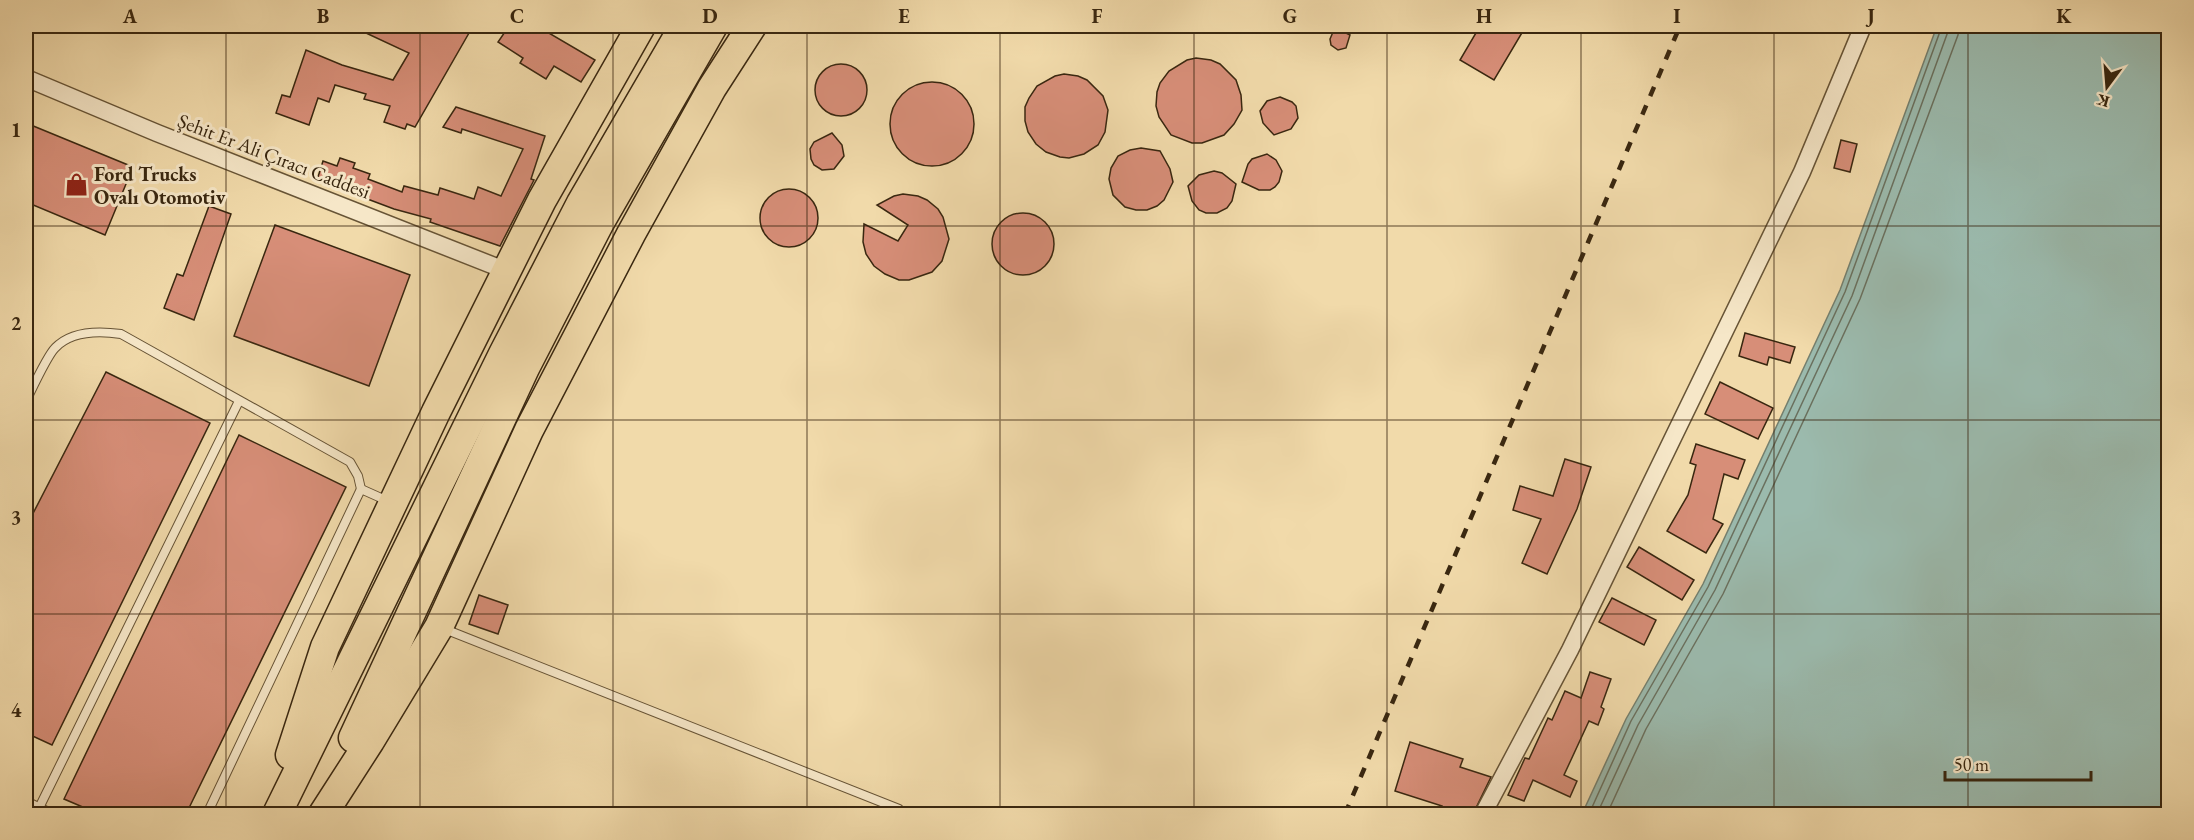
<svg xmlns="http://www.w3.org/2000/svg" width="2194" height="840" viewBox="0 0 2194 840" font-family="'EB Garamond',serif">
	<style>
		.water { fill: #9bbaad; stroke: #747f6e; stroke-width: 1.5 }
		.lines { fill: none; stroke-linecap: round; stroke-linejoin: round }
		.shore { stroke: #6a705e; stroke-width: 1.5 }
		.building { fill: #d78e78; stroke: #392710; stroke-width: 1.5 }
		.service-casing { stroke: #675436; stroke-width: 10 }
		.minor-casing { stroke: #675436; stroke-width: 19 }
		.trunk-casing { stroke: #392710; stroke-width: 31 }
		.service { stroke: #f6e7c8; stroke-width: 8 }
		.minor { stroke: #f6e7c8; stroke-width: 16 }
		.trunk { stroke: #f1daaa; stroke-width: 28 }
		.rail { stroke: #392710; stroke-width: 4.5; stroke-dasharray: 10 10; stroke-linecap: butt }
		.grid { fill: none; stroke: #392710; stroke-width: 1.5; stroke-opacity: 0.55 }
		.labels { text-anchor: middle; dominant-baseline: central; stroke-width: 6; stroke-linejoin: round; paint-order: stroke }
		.street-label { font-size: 20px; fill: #392710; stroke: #f6e7c8 }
		.poi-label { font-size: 20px; font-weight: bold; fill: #392710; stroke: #f6e7c8; text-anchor: start }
		.neatline { fill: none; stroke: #392710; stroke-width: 2 }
		.grid-label { font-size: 20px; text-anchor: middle; font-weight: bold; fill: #392710 }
	</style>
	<rect width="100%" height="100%" fill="#f1daaa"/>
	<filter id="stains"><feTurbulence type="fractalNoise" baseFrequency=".00333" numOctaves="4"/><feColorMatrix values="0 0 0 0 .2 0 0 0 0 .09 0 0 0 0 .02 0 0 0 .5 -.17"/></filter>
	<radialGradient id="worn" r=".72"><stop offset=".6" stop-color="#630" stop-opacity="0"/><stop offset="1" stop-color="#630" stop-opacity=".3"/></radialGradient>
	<polygon class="water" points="1937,26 2168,26 2168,814 1582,814 1626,719 1703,584 1840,290"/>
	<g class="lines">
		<g class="shore">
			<polyline points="1589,814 1631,721 1708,587 1845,292 1942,26"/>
			<polyline points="1597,814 1638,725 1715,590 1852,296 1950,26"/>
			<polyline points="1607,814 1646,729 1723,594 1860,299 1958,35 1959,26"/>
		</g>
	</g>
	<g class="building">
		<polygon points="351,26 473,26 415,127 407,124 405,129 384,122 390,106 364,99 366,94 335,85 329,102 318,98 309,125 276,113 282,95 290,97 306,50 342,65 393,80 409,53"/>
		<polygon points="509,26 537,26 595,60 581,82 554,66 546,79 520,63 523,58 498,42"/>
		<polygon points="1480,26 1526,26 1494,80 1460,60"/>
		<polygon points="1340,30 1350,35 1346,48 1338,50 1331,45 1330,39 1333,32"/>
		<polygon points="1196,58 1211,60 1220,64 1236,80 1241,95 1242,110 1234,124 1224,135 1202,143 1192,143 1171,135 1159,117 1156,106 1157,92 1160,83 1169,71 1187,60"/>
		<circle cx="841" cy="90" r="26"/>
		<polygon points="1064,74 1078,76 1087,80 1103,96 1108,110 1105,132 1098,145 1084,154 1069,158 1060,157 1046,152 1036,144 1028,132 1025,121 1025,107 1029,98 1037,86 1055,76"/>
		<circle cx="932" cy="124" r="42"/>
		<polygon points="1280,97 1292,102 1296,106 1298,118 1291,129 1274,135 1263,123 1260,111 1267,101"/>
		<polygon points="456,107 545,136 531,179 534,180 500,246 430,222 431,219 394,209 317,180 323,161 337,166 340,158 355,163 353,168 370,174 368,179 402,192 404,186 438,195 440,188 474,199 478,187 501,196 523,149 462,129 461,133 443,127"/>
		<polygon points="26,123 133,167 105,235 26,202"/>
		<polygon points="832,133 842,145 844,156 834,169 822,170 814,165 811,159 810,149 814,142"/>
		<polygon points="1841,140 1857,144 1850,172 1834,168"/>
		<polygon points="1141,148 1160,151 1170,169 1173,182 1164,200 1157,206 1147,210 1136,210 1125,207 1113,195 1109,179 1111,168 1118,156 1130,150"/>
		<polygon points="1267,154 1276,160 1282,171 1279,182 1275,187 1270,190 1259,190 1242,182 1248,164 1252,159"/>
		<polygon points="1214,171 1222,173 1236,184 1232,201 1227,208 1217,213 1206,213 1199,210 1192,201 1188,186 1199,175"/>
		<circle cx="789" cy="218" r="29"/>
		<polygon points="903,194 918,196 927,200 938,209 943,217 949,239 942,261 932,272 909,280 899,280 885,274 874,266 866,254 863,242 864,224 898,241 908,225 877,205 894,196"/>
		<polygon points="209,206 231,214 194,320 164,308 177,274 183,276"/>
		<circle cx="1023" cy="244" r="31"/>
		<polygon points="275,225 410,275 369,386 234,336"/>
		<polygon points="1745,333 1795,347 1790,363 1769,357 1767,365 1739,356"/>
		<polygon points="106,372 210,423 52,745 26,733 26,527"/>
		<polygon points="1720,382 1773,408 1758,439 1705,414"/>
		<polygon points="239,435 346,487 186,814 99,814 64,799"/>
		<polygon points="1696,444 1745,460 1738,479 1724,474 1713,519 1723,524 1706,553 1667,531 1688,495 1696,465 1690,463"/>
		<polygon points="1565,459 1591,467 1577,509 1547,574 1522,563 1541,519 1513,510 1520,486 1553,496"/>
		<polygon points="1639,547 1694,580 1682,600 1627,567"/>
		<polygon points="479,595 508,605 498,634 469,624"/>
		<polygon points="1612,598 1656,620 1644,645 1599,622"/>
		<polygon points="1590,672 1611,679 1601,707 1604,709 1598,725 1589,721 1564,775 1577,781 1570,797 1533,780 1524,801 1508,795 1525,758 1529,759 1548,718 1552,720 1565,691 1581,698"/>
		<polygon points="1410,742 1463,759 1460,767 1491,777 1473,814 1439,814 1442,806 1395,791"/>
	</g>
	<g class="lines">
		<defs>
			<g id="service">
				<path d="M26,401C32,389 47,356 55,348C71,331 100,331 121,334L350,462L358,476L361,489"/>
				<polyline points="442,628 899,809 904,814"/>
				<polyline points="26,801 53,814"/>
				<polyline points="39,808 239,401"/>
				<polyline points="207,814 361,489 390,502"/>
			</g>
			<g id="minor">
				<polyline points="26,78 157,133 507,271"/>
				<polyline points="1483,814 1570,650 1802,172 1863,26"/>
			</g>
			<g id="trunk">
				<polyline points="353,738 525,368 599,224 713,26"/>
				<polyline points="290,755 325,647 436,412 542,200 641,26"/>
				<polyline points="277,814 503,354 581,203 684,26"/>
				<polyline points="323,814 370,741 439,627 529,430 631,234 712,88 752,26"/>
			</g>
		</defs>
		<use href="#service" class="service-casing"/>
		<use href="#minor" class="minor-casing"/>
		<use href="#trunk" class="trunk-casing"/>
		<use href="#service" class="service"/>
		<use href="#minor" class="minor"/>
		<use href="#trunk" class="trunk"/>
		<polyline class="rail" points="1345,814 1680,26"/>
	</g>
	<path class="grid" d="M226,26V814M420,26V814M613,26V814M807,26V814M1000,26V814M1194,26V814M1387,26V814M1581,26V814M1774,26V814M1968,26V814M26,226H2168M26,420H2168M26,614H2168"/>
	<defs>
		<symbol id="shop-bare" viewBox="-9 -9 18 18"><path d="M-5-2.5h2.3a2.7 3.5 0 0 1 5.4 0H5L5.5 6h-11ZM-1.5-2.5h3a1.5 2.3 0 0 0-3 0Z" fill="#8f2418" stroke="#f6e7c8" stroke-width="2.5" paint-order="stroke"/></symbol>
	</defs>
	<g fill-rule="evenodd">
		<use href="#shop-bare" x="60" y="168" width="33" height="33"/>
	</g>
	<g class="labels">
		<g class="street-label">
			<text transform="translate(274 156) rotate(21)">Şehit Er Ali Çıracı Caddesi</text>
		</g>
		<g class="poi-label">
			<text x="94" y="174">Ford Trucks<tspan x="94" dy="23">Ovalı Otomotiv</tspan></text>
		</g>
	</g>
	<rect width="2194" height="840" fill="none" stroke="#f1daaa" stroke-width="66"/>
	<g transform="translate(2107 87) rotate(196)" stroke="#f6e7c8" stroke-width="4.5" paint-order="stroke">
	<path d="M0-4.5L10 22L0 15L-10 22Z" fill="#392710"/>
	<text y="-9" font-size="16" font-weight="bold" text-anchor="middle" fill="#392710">K</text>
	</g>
	<path d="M1945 771v9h146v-9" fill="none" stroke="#392710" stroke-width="3"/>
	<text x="1954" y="771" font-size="18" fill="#392710" stroke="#f6e7c8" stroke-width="4.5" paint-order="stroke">50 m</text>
	<rect x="33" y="33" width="2128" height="774" class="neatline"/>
	<g class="grid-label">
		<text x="130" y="23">A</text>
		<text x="323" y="23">B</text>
		<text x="517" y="23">C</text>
		<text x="710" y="23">D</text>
		<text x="904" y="23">E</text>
		<text x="1097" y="23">F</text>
		<text x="1290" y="23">G</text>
		<text x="1484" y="23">H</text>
		<text x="1677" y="23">I</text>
		<text x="1871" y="23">J</text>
		<text x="2064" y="23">K</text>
		<text x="16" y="137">1</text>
		<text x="16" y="330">2</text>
		<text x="16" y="524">3</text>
		<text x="16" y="717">4</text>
	</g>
	<rect width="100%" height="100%" filter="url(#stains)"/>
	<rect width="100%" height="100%" fill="url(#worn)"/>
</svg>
